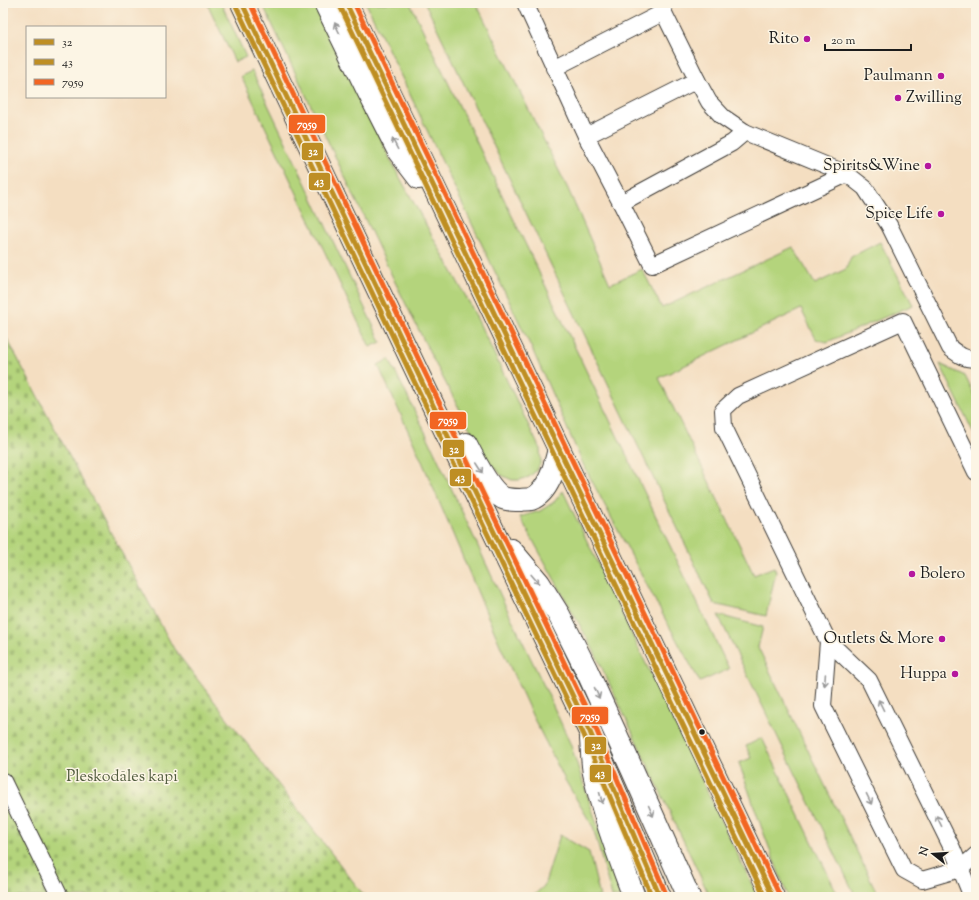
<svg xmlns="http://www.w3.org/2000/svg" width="979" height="900" viewBox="0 0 979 900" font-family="'Sorts Mill Goudy',serif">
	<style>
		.green { fill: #b4d47c; stroke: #68784c }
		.cemetery { fill: url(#cemetery-stones); stroke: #68784c }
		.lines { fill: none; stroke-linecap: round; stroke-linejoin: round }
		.lane-casing { stroke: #3c3935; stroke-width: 18 }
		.secondary-casing { stroke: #3c3935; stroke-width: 24 }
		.primary-casing { stroke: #3c3935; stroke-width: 24 }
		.lane { stroke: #fff; stroke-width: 16 }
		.secondary { stroke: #fff; stroke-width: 22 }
		.primary { stroke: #fff; stroke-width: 22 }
		.bus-1-casing { stroke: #fcf5e5; stroke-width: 8 }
		.bus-2-casing { stroke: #fcf5e5; stroke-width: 8 }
		.bus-3-casing { stroke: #fcf5e5; stroke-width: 8 }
		.bus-1 { stroke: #be8e24; stroke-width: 5 }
		.bus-2 { stroke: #be8e24; stroke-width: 5 }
		.bus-3 { stroke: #f26522; stroke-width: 5 }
		.oneway { stroke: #999 }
		.poi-dot { fill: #b5179e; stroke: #fcf5e5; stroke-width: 1.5 }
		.bus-dot { fill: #1c1c1c; stroke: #fcf5e5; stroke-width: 1.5 }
		.labels { text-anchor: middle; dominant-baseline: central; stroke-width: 3; stroke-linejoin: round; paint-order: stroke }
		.poi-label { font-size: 16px; fill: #1c1c1c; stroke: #fcf5e5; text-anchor: end }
		.park-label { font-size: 16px; fill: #515c3e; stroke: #fcf5e5 }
		.line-badge { stroke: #fcf5e5; stroke-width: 1.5 }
		.badge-label { font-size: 11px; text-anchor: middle; font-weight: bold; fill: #fff }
	</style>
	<defs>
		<pattern id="cemetery-stones" width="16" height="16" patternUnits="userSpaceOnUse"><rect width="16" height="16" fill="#b4d47c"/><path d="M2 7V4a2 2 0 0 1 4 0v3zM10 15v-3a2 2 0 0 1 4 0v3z" fill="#9ab56b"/></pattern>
	</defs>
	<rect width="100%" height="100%" fill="#fcf5e5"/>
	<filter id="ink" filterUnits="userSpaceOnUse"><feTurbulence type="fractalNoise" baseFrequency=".025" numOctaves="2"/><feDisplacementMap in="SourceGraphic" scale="8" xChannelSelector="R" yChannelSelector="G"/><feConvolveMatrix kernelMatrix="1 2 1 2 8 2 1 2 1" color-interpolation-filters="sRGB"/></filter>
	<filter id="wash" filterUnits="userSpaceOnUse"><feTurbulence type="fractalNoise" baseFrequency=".012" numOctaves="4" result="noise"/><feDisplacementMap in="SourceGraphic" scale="16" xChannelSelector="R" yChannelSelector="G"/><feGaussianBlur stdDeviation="0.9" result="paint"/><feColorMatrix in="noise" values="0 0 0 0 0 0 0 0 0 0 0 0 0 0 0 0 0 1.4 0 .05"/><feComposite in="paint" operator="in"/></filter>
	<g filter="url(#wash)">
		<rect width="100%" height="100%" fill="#f4dec1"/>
		<g class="green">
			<polygon points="207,3 221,3 246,57 235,62"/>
			<polygon points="262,3 315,3 394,167 470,304 540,449 541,462 537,470 529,477 519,480 512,480 501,475 492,465 475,438 434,361 395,282"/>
			<polygon points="366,3 410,3 729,669 700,682 658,606 583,464 533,351"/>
			<polygon points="425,3 476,3 568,189 610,284 642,269 662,308 793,247 815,284 846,269 851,257 880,242 913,305 827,342 816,339 801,309 659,378 754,575 774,567 776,572 766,616 714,604"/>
			<polygon points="252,71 381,342 370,347 241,76"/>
			<polygon points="389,359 430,442 505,605 546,690 570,743 597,824 623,897 612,897 593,827 565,780 533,717 500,645 421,459 378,365"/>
			<polygon points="940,364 965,376 976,398 976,438"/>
			<polygon points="563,491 758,897 710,897 594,651 520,517 540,511 554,502"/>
			<polygon points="718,615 763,627 758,647 879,897 856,897"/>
			<polygon points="762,738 839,897 788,897 761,826 739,763 751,758 746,746"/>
			<polygon points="560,835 589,852 600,897 532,897 544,886"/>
		</g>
		<polygon class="cemetery" points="3,331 81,478 174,649 365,897 3,897"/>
	</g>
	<g filter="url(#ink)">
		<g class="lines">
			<defs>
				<g id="lane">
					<polyline points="525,3 586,136 621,203 732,143 745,132"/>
					<path d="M659,3L697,80L709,102L723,117L745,132L847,174L865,188L889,225L950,348C958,354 965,360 976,359"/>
					<polyline points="554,68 664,12"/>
					<polyline points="586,136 697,80"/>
					<polyline points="621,203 652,265 847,174"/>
					<polyline points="828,641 823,706 904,870 922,880 960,869 976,855"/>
					<polyline points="3,781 60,897"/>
					<polyline points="972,897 952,848 869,680 828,641 724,427 723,410 738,396 903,321 976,472"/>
				</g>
				<path id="secondary" d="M591,739C592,750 592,762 594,773C603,815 619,856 634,897"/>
				<g id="primary">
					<polyline points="242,3 420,378 590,732 660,897"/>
					<polyline points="325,3 368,91 399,152 419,178"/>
					<polyline points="346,3 773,897"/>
					<path d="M466,444C473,458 490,491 503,498C508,500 516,500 521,500C524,499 528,500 531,499C549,492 555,466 559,449"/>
					<polyline points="511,550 539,583 559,615 587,671 632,769 689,897"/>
				</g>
			</defs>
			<use href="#lane" class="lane-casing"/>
			<use href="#secondary" class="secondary-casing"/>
			<use href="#primary" class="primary-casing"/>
			<use href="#lane" class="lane"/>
			<use href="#secondary" class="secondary"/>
			<use href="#primary" class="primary"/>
			<defs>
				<g id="bus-1">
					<polyline points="242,3 420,378 590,732 660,897"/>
					<polyline points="346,3 773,897"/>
				</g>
				<g id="bus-2">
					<polyline points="236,6 414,381 584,735 652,897"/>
					<polyline points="340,6 765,897"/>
				</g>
				<g id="bus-3">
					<polyline points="250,3 426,375 596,729 666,894"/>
					<polyline points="354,3 779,894"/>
				</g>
			</defs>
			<use href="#bus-1" class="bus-1-casing"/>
			<use href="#bus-2" class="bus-2-casing"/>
			<use href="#bus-3" class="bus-3-casing"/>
			<use href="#bus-1" class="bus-1"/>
			<use href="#bus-2" class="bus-2"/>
			<use href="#bus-3" class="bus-3"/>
		</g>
		<defs><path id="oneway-shaft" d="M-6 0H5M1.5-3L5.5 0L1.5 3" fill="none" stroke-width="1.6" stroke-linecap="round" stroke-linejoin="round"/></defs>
		<g class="oneway">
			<use href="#oneway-shaft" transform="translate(337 28) rotate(-116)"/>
			<use href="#oneway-shaft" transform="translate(395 144) rotate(-117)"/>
			<use href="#oneway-shaft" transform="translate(480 468) rotate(57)"/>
			<use href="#oneway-shaft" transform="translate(535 579) rotate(50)"/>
			<use href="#oneway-shaft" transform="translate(825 680) rotate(94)"/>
			<use href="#oneway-shaft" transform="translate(597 693) rotate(65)"/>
			<use href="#oneway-shaft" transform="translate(881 705) rotate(-116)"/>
			<use href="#oneway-shaft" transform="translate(601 798) rotate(75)"/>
			<use href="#oneway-shaft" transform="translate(869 799) rotate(64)"/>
			<use href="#oneway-shaft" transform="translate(651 811) rotate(66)"/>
			<use href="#oneway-shaft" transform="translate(939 821) rotate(-116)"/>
		</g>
	</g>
	<g class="poi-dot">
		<circle cx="807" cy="39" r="4"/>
		<circle cx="941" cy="76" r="4"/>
		<circle cx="898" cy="98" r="4"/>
		<circle cx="928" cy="166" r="4"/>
		<circle cx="941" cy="214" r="4"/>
		<circle cx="912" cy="574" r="4"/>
		<circle cx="942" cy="639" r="4"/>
		<circle cx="955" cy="674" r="4"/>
	</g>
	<circle class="bus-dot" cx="702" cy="732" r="3.5"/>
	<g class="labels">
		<g class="poi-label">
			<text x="799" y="39">Rito</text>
			<text x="933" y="76">Paulmann</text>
			<text x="906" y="98" text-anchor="start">Zwilling</text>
			<text x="920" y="166">Spirits&amp;Wine</text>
			<text x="933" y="214">Spice Life</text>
			<text x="920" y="574" text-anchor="start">Bolero</text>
			<text x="934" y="639">Outlets &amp; More</text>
			<text x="947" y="674">Huppa</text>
		</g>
		<g class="park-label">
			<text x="122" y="777">Pleskodāles kapi</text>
		</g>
	</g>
	<g class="line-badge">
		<rect x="288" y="114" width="38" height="20" rx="4" fill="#f26522"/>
		<rect x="301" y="142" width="23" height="19" rx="4" fill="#be8e24"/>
		<rect x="308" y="172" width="23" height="19" rx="4" fill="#be8e24"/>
		<rect x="429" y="411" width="38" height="19" rx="4" fill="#f26522"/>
		<rect x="442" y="439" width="23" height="19" rx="4" fill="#be8e24"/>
		<rect x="449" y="468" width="23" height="19" rx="4" fill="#be8e24"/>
		<rect x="571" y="706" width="38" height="19" rx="4" fill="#f26522"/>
		<rect x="584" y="736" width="23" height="19" rx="4" fill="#be8e24"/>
		<rect x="589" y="764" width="23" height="19" rx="4" fill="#be8e24"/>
	</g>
	<g class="badge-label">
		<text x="307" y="128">7959</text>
		<text x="313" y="155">32</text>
		<text x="319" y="185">43</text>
		<text x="448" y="424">7959</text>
		<text x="454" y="453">32</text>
		<text x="460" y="481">43</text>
		<text x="590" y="720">7959</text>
		<text x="596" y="749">32</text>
		<text x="600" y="777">43</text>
	</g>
	<rect width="979" height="900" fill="none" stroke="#fcf5e5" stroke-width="16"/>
	<rect x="26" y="26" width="140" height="72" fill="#fcf5e5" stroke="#a29e95"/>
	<rect x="34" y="39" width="20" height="6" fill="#be8e24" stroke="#a29e95"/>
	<text x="62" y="46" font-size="12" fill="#1c1c1c">32</text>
	<rect x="34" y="59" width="20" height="6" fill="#be8e24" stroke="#a29e95"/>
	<text x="62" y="66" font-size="12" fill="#1c1c1c">43</text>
	<rect x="34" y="79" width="20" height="6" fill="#f26522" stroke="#a29e95"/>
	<text x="62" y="86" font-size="12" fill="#1c1c1c">7959</text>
	<g transform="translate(933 854) rotate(287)" stroke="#fcf5e5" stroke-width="3" paint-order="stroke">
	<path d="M0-3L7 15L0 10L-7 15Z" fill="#1c1c1c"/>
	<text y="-6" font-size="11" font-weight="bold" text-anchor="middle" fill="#1c1c1c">N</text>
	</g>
	<path d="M825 44v6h86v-6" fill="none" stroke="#1c1c1c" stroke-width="2"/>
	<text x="831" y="44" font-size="12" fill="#1c1c1c" stroke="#fcf5e5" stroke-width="3" paint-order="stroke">20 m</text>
</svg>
